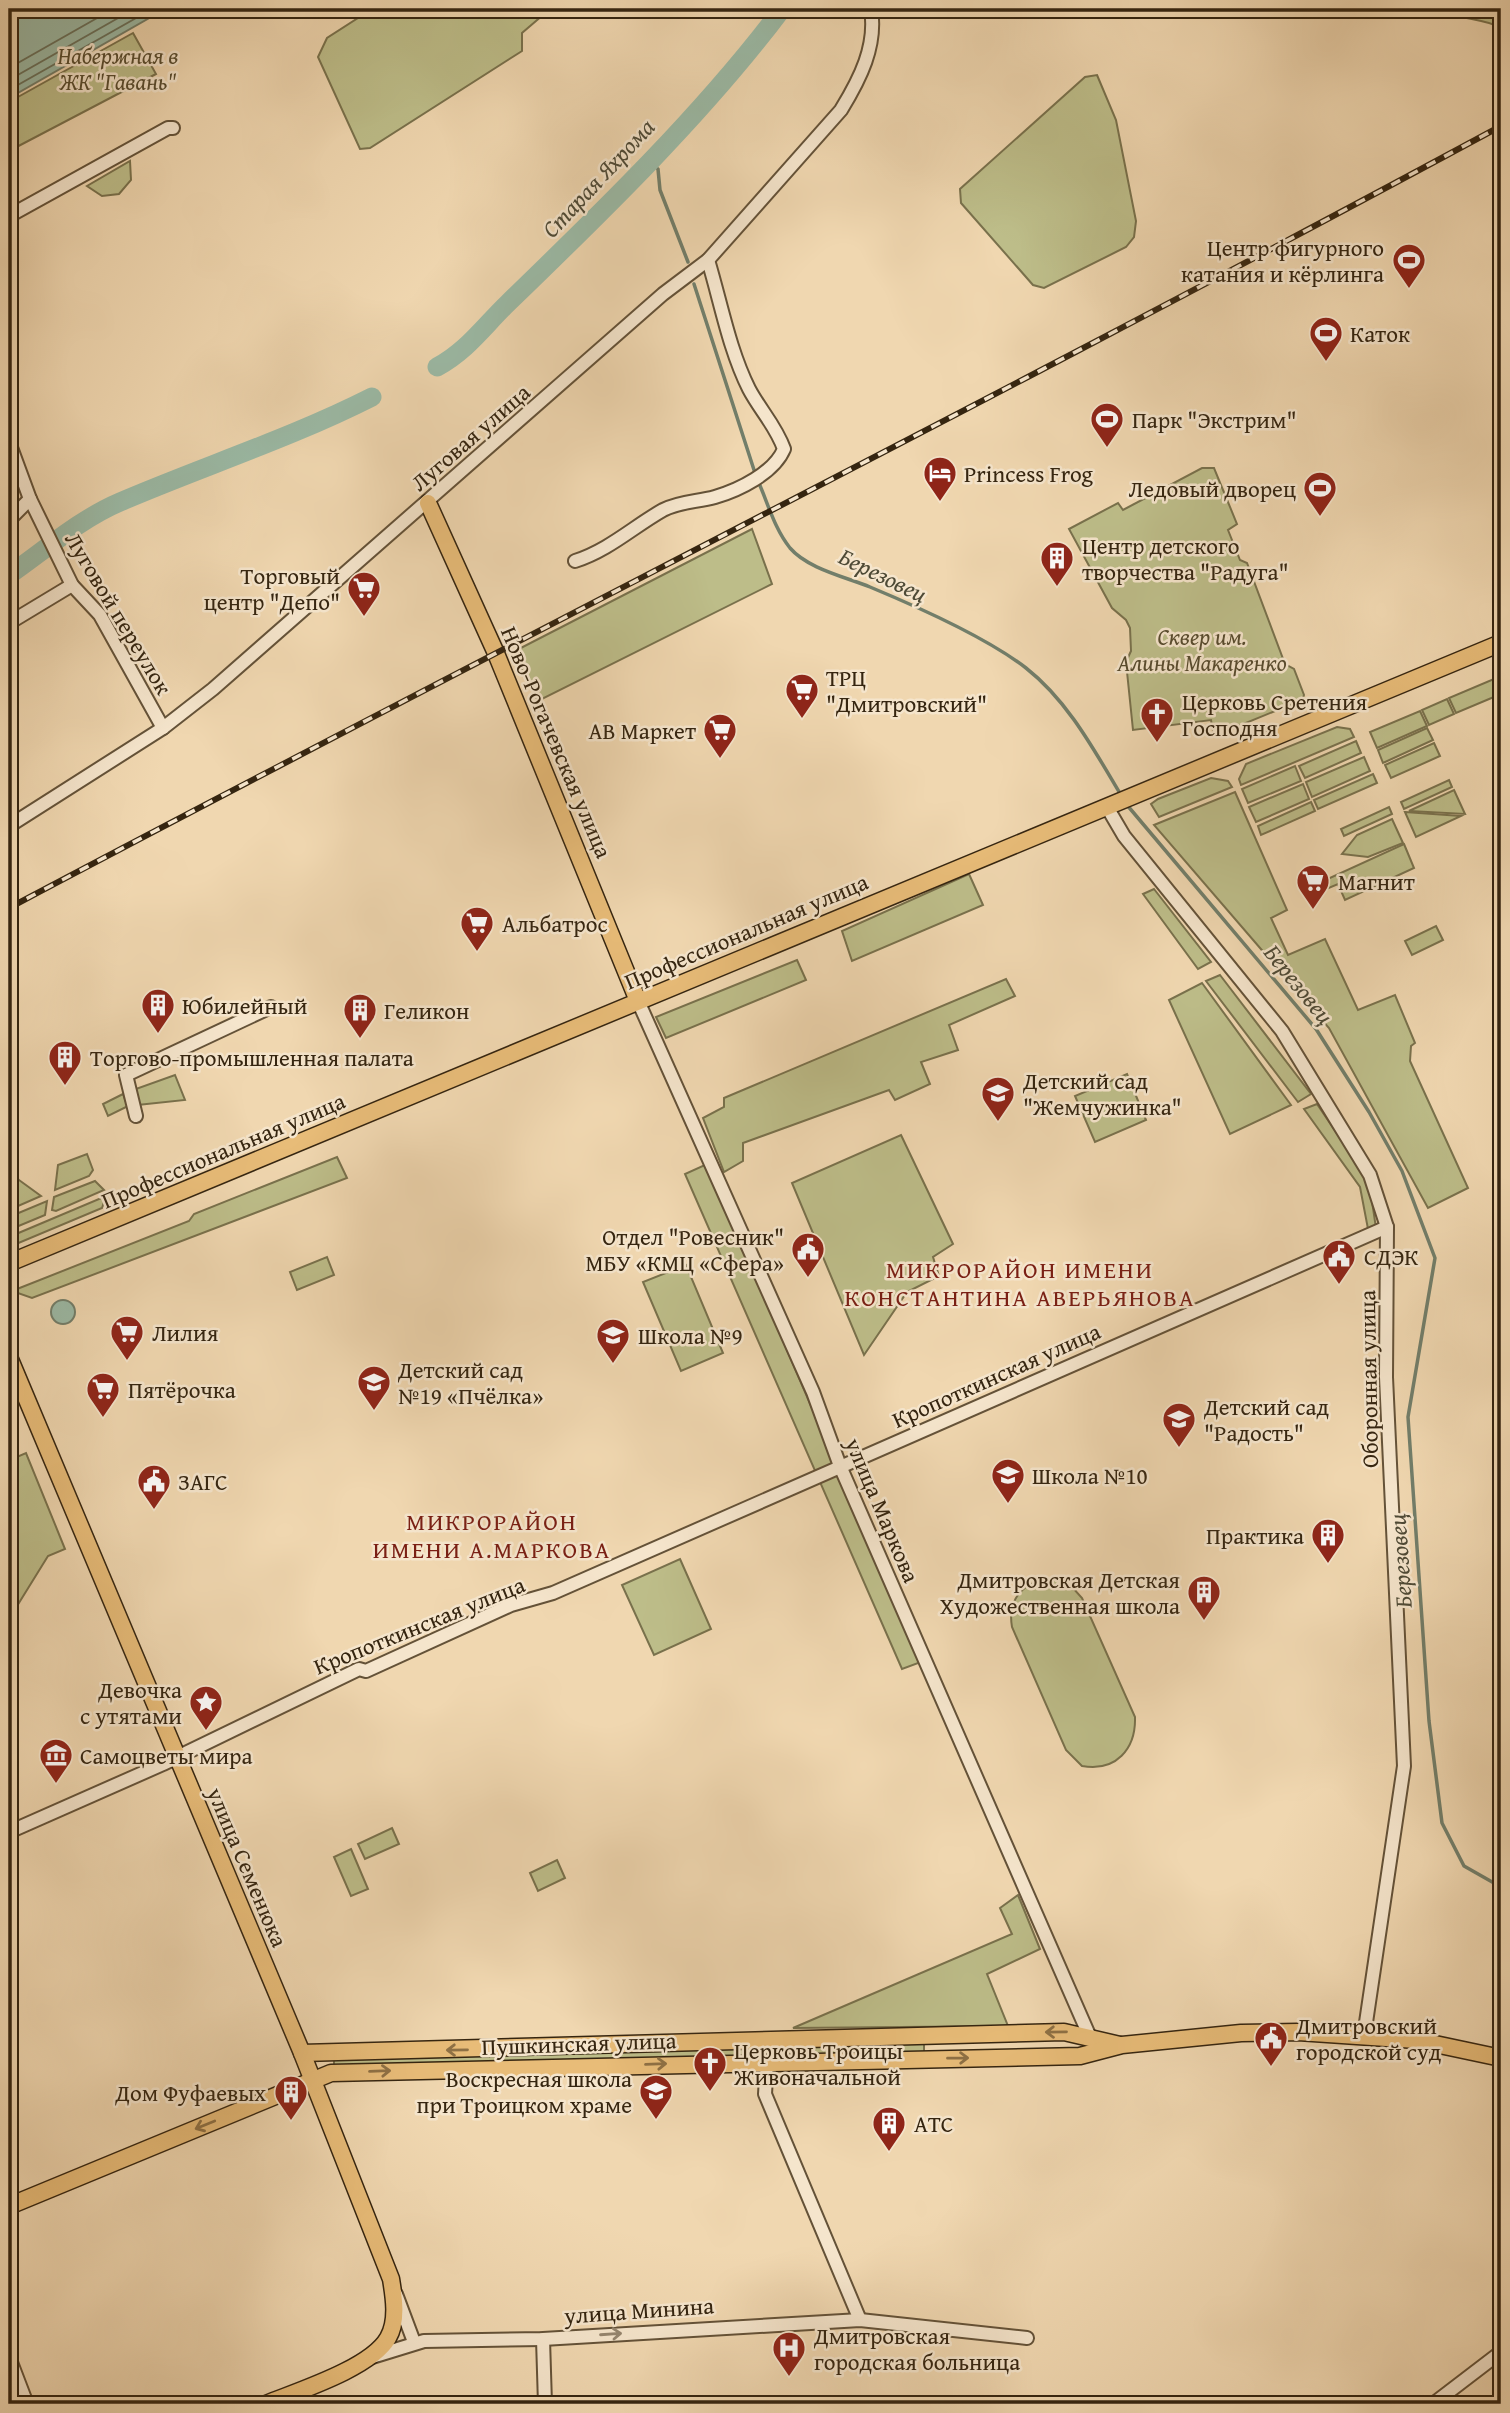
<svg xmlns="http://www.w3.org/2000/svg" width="1510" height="2413" viewBox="0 0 1510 2413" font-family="'Gentium Book Plus',serif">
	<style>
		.green { fill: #bdbd89; stroke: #79714c; stroke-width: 2 }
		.water { fill: #9bbaa6; stroke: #727e6a; stroke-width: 2 }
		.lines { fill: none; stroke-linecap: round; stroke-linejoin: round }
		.shore { stroke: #68705b; stroke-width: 2 }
		.stream { stroke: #727e6a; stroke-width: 3.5 }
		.river { stroke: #9bbaa6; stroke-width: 19 }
		.minor-casing { stroke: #645238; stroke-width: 16 }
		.major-casing { stroke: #352510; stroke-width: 19 }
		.minor { stroke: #f5e5cc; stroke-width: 12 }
		.major { stroke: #e8bc78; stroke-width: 16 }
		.rail-casing { stroke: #352510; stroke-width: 6 }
		.rail { stroke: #f5e5cc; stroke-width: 3.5; stroke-dasharray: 10; stroke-linecap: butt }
		.oneway { stroke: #8e7044 }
		.oneway2 { stroke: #95856e }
		.labels { text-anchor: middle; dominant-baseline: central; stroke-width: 5; stroke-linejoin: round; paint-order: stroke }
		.park-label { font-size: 23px; font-style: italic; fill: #574b2e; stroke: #f5e5cc }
		.poi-label { font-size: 23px; fill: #352510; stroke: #f5e5cc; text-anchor: start }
		.street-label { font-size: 23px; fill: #352510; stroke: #f5e5cc }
		.water-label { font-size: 24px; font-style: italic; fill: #4e4a36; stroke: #f5e5cc }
		.neighbourhood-label { font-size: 24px; letter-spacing: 2px; fill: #7a1f14; stroke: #f5e5cc }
	</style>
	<rect width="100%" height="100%" fill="#f0d7b0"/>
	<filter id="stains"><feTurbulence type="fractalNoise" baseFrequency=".00286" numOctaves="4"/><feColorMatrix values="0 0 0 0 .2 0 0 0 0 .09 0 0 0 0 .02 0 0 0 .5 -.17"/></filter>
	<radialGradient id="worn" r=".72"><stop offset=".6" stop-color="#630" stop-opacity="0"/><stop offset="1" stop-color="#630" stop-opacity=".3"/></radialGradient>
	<g class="green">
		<polygon points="372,9 550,9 522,33 522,51 370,148 360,149 318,57 327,38"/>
		<path d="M1441,9H1501V28C1482,17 1459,21 1441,9Z"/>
		<polygon points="133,33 156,74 9,151 9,102"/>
		<polygon points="1097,75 1116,120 1136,221 1134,237 1126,247 1044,288 1033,285 961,203 960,189 1085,77"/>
		<polygon points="130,161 131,180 119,194 102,196 87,186"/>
		<polygon points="1202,468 1214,468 1237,524 1228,530 1240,560 1247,563 1285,664 1294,669 1304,695 1302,700 1214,736 1211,720 1133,730 1126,662 1131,651 1130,628 1126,620 1112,608 1069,529 1118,503 1123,510"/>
		<polygon points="752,529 772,584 538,701 513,652"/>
		<polygon points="1501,676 1501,694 1456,713 1449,698"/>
		<polygon points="1447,699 1454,714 1429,725 1422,710"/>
		<polygon points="1420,711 1427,726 1377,748 1370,732"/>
		<polygon points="1337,727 1350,729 1354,737 1241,785 1239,779 1246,764"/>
		<polygon points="1427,728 1433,740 1383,763 1378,750"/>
		<polygon points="1356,741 1361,753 1305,778 1299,766"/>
		<polygon points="1434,743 1440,756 1391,778 1385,765"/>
		<polygon points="1364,757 1370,771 1312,797 1306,782"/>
		<polygon points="1295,766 1301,781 1248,803 1242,789"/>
		<polygon points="1373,774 1377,783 1318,809 1314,800"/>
		<polygon points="1211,778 1228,781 1232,787 1159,817 1151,804 1158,799"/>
		<polygon points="1449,780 1452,787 1404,809 1401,802"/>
		<polygon points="1303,784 1309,799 1256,822 1249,807"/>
		<polygon points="1454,790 1465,814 1409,811"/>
		<polygon points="1235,792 1287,910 1271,918 1288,955 1325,939 1358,1010 1395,995 1415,1043 1411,1046 1410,1061 1468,1188 1428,1208 1329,1028 1154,825"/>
		<polygon points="1311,802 1315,811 1261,835 1258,826"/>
		<polygon points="1389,807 1392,814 1344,836 1341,829"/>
		<polygon points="1405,812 1461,816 1416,837"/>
		<polygon points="1392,819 1403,843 1368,857 1342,854 1357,835"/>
		<polygon points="1404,844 1414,868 1345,900 1338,884 1324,890 1321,882"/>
		<polygon points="969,874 983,905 852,961 842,931"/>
		<polygon points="1154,889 1211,962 1198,969 1143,894"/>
		<polygon points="1436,926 1443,940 1412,955 1405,941"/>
		<polygon points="797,960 806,980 666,1038 656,1017"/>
		<polygon points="1220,975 1311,1094 1298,1102 1206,981"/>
		<polygon points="1006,979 1015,996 949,1025 958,1050 921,1062 930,1084 895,1100 889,1090 743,1143 743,1161 724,1172 703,1118 724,1107 724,1098"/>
		<polygon points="1202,983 1291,1105 1230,1134 1169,1000"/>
		<polygon points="1127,1074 1146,1120 1095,1142 1075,1096"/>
		<polygon points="175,1075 185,1100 128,1106 108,1116 103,1104 123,1094 127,1105 133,1090"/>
		<polygon points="1317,1104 1369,1181 1376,1228 1368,1229 1360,1187 1304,1109"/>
		<polygon points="901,1135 953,1244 933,1257 939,1276 907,1292 864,1355 792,1183"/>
		<polygon points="87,1154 93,1170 89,1176 55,1190 58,1165"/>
		<polygon points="337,1157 347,1178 32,1298 12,1291 189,1221 194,1214"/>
		<polygon points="707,1164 921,1662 902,1669 685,1174"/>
		<polygon points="19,1180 41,1196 9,1210 9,1185"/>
		<polygon points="95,1181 104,1190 56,1211 52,1210 54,1197"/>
		<polygon points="106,1196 102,1208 9,1247 9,1237"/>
		<polygon points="47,1201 45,1215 9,1230 9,1217"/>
		<polygon points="327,1257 334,1275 297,1290 290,1272"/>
		<polygon points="686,1265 723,1353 681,1371 643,1282"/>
		<polygon points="9,1451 14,1451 17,1457 26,1453 65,1549 48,1556 9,1619"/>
		<polygon points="680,1559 711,1629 654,1655 622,1585"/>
		<path d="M1054,1579L1073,1588L1082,1598L1135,1717C1136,1749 1116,1772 1082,1766L1066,1750L1012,1627C1007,1598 1024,1580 1054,1579Z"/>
		<polygon points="392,1828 399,1844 365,1859 358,1844"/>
		<polygon points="351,1849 368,1889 351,1896 334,1857"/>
		<polygon points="557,1860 565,1878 538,1891 530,1873"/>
		<polygon points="1018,1895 1040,1949 987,1974 1008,2026 793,2028 1012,1934 1000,1908"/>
		<polygon points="924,2043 924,2054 334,2067 334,2056"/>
	</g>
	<g class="water">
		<polygon points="9,9 165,9 9,98"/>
		<circle cx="63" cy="1312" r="12"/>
	</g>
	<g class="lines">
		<g class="shore">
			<polyline points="9,68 113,9"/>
			<polyline points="9,80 134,9"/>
			<polyline points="9,90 152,9"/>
		</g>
		<g class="stream">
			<polyline points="648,161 658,169 660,190 688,262"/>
			<polyline points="694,284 755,473"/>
			<path d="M758,481C768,503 774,528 790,548C808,569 846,577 870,587C918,607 986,637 1026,668C1068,701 1094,750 1121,795"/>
			<polyline points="1127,805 1316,1029 1369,1112 1402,1171 1435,1258 1408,1417 1429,1721 1442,1823 1464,1866 1501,1887"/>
		</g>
		<g class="river">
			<path d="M437,367C467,351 484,326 508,303C602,212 704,113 782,9"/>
			<path d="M9,575C45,550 80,519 120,502C204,466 291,438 372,397"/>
		</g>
		<defs>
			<g id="minor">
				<polyline points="9,216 168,128 173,128"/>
				<polyline points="9,442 30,499 72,585 100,615 163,728"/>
				<polyline points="9,520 30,499"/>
				<path d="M575,561C609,550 633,527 663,510C681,501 697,502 715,497C739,490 774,473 784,449C776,426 760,410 749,389C729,349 721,303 708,260"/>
				<polyline points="9,623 72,585"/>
				<polyline points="1107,807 1124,836 1282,1031 1370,1175 1387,1227 1386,1377 1404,1766 1364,2036"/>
				<path d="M9,826L163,728L213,689L663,294L708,260L841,110C860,79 877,46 871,9"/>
				<polyline points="638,1001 813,1392 840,1466 1089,2035"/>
				<polyline points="136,1116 126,1075 271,1007"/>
				<polyline points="9,1832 163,1764 359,1669 366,1671 511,1605 553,1593 1387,1227"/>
				<polyline points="767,2061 765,2094 860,2320"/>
				<polyline points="396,2294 414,2342"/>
				<polyline points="543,2339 545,2404"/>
				<polyline points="9,2357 27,2404"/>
				<polyline points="372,2357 424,2341 543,2339 860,2320 1027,2338"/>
				<polyline points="1433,2404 1501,2352"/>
			</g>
			<g id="major">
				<polyline points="428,503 495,651 638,1001"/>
				<polyline points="9,1263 1501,643"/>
				<path d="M9,1357L302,2053L391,2279C394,2297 398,2321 388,2338C371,2368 298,2391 266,2404"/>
				<polyline points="302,2053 1064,2032 1120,2045"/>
				<polyline points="9,2206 331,2073 1080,2056 1122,2045 1241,2033 1298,2032 1416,2040 1501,2058"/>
			</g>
		</defs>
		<use href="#minor" class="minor-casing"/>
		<use href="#major" class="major-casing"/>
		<use href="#minor" class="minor"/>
		<use href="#major" class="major"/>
		<defs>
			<path id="rail" d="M9,908C505,645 1007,393 1501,126"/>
		</defs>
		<use href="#rail" class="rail-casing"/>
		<use href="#rail" class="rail"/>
	</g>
	<defs><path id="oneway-shaft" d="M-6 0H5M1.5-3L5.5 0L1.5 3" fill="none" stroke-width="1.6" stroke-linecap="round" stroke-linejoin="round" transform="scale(1.75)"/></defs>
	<g class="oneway">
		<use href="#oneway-shaft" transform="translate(1056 2032) rotate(179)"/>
		<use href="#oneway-shaft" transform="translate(457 2050) rotate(179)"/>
		<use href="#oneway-shaft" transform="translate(958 2058) rotate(-1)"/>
		<use href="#oneway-shaft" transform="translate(656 2064) rotate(-2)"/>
		<use href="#oneway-shaft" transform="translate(380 2071) rotate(-2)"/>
		<use href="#oneway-shaft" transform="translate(205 2125) rotate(158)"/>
	</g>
	<use class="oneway2" href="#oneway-shaft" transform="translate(611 2334) rotate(-4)"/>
	<defs>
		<symbol id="stadium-pin" viewBox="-11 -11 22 30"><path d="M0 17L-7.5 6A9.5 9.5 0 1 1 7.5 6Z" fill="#8f2418" stroke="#f5e5cc"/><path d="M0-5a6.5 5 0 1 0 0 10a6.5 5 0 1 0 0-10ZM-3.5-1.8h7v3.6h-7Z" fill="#fff"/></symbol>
		<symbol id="hotel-pin" viewBox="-11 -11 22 30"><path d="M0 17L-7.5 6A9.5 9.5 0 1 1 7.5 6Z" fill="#8f2418" stroke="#f5e5cc"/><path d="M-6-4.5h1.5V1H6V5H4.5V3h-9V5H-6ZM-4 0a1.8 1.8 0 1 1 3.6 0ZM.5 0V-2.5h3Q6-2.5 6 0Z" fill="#fff"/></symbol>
		<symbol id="building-pin" viewBox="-11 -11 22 30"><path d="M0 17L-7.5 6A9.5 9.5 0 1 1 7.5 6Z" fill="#8f2418" stroke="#f5e5cc"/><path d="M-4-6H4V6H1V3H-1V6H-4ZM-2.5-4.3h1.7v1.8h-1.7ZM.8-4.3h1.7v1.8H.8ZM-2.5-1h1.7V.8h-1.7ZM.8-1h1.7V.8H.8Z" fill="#fff"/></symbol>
		<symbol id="supermarket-pin" viewBox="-11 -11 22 30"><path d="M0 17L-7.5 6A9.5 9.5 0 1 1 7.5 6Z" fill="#8f2418" stroke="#f5e5cc"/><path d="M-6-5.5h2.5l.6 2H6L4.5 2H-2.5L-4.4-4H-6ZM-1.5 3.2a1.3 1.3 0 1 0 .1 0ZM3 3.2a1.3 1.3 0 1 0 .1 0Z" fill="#fff"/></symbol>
		<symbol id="church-pin" viewBox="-11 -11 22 30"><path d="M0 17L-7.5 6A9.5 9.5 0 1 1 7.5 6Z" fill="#8f2418" stroke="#f5e5cc"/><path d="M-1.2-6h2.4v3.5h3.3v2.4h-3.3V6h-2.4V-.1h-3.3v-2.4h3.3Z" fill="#fff"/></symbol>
		<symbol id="school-pin" viewBox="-11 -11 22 30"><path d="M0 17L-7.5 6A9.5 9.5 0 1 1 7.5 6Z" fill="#8f2418" stroke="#f5e5cc"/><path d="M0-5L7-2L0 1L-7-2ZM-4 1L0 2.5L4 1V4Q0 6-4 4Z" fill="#fff"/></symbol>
		<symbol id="civic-pin" viewBox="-11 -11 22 30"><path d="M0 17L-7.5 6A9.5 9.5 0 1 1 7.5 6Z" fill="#8f2418" stroke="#f5e5cc"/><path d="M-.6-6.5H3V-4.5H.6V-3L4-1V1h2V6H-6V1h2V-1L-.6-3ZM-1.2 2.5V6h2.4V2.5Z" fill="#fff"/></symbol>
		<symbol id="sight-pin" viewBox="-11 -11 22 30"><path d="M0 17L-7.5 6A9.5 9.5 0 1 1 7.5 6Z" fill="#8f2418" stroke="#f5e5cc"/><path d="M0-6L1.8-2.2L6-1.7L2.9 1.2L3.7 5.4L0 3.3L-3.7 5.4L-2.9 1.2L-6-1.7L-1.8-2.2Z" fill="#fff"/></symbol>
		<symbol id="museum-pin" viewBox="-11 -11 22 30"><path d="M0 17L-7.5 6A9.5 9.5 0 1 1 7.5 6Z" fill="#8f2418" stroke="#f5e5cc"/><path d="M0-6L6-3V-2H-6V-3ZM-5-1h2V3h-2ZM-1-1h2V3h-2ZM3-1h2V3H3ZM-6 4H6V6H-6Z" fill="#fff"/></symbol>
		<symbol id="hospital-pin" viewBox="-11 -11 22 30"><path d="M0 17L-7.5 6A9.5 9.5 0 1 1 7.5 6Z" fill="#8f2418" stroke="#f5e5cc"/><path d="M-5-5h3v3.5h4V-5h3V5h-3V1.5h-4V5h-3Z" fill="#fff"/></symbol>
	</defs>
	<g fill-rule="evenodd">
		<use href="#stadium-pin" x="1390" y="241" width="38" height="52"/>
		<use href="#stadium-pin" x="1307" y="314" width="38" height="52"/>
		<use href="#stadium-pin" x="1088" y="400" width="38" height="52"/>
		<use href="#hotel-pin" x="921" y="454" width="38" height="52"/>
		<use href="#stadium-pin" x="1301" y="469" width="38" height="52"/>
		<use href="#building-pin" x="1038" y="539" width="38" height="52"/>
		<use href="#supermarket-pin" x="345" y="569" width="38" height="52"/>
		<use href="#supermarket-pin" x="783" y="671" width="38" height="52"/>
		<use href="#church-pin" x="1138" y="695" width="38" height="52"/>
		<use href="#supermarket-pin" x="701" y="711" width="38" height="52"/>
		<use href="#supermarket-pin" x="1294" y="862" width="38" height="52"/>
		<use href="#supermarket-pin" x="458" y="904" width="38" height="52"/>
		<use href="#building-pin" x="139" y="986" width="38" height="52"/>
		<use href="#building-pin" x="341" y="991" width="38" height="52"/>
		<use href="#building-pin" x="46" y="1038" width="38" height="52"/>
		<use href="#school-pin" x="979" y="1074" width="38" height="52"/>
		<use href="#civic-pin" x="789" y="1230" width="38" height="52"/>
		<use href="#civic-pin" x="1320" y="1237" width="38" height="52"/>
		<use href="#supermarket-pin" x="108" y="1313" width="38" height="52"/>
		<use href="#school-pin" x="594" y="1316" width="38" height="52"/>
		<use href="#school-pin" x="355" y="1363" width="38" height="52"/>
		<use href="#supermarket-pin" x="84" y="1370" width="38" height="52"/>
		<use href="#school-pin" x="1160" y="1400" width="38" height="52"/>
		<use href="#school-pin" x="989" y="1456" width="38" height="52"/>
		<use href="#civic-pin" x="135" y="1462" width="38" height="52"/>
		<use href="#building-pin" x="1309" y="1516" width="38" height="52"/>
		<use href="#building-pin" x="1185" y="1573" width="38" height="52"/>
		<use href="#sight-pin" x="187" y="1683" width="38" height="52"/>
		<use href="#museum-pin" x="37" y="1736" width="38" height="52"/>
		<use href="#civic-pin" x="1252" y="2019" width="38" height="52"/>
		<use href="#church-pin" x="691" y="2044" width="38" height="52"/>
		<use href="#school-pin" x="637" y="2072" width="38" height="52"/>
		<use href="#building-pin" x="272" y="2073" width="38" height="52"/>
		<use href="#building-pin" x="870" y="2104" width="38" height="52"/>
		<use href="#hospital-pin" x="770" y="2329" width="38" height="52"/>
	</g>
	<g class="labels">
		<g class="park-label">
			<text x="118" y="55">Набержная в<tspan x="118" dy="26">ЖК "Гавань"</tspan></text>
			<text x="1202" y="636">Сквер им.<tspan x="1202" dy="26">Алины Макаренко</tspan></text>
		</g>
		<g class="poi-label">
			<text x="1384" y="247" text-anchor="end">Центр фигурного<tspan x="1384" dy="26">катания и кёрлинга</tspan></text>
			<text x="1350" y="333">Каток</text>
			<text x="1132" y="419">Парк "Экстрим"</text>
			<text x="964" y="473">Princess Frog</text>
			<text x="1296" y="488" text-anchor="end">Ледовый дворец</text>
			<text x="1082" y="545">Центр детского<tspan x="1082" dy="26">творчества "Радуга"</tspan></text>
			<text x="340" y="575" text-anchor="end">Торговый<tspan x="340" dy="26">центр "Депо"</tspan></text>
			<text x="826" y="677">ТРЦ<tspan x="826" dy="26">"Дмитровский"</tspan></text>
			<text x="1182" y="701">Церковь Сретения<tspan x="1182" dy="26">Господня</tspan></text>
			<text x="696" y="730" text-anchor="end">АВ Маркет</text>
			<text x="1338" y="881">Магнит</text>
			<text x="502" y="923">Альбатрос</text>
			<text x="182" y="1005">Юбилейный</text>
			<text x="384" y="1010">Геликон</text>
			<text x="90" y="1057">Торгово-промышленная палата</text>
			<text x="1023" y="1080">Детский сад<tspan x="1023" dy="26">"Жемчужинка"</tspan></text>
			<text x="784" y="1236" text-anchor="end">Отдел "Ровесник"<tspan x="784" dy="26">МБУ «КМЦ «Сфера»</tspan></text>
			<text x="1364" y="1256">СДЭК</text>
			<text x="152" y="1332">Лилия</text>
			<text x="638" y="1335">Школа №9</text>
			<text x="398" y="1369">Детский сад<tspan x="398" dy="26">№19 «Пчёлка»</tspan></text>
			<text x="128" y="1389">Пятёрочка</text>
			<text x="1204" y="1406">Детский сад<tspan x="1204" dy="26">"Радость"</tspan></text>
			<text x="1032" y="1475">Школа №10</text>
			<text x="178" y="1481">ЗАГС</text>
			<text x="1304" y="1535" text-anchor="end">Практика</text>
			<text x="1180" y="1579" text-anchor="end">Дмитровская Детская<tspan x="1180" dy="26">Художественная школа</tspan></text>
			<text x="182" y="1689" text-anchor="end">Девочка<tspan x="182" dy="26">с утятами</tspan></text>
			<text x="80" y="1755">Самоцветы мира</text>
			<text x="1296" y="2025">Дмитровский<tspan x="1296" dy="26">городской суд</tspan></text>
			<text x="734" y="2050">Церковь Троицы<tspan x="734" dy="26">Живоначальной</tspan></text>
			<text x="632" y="2078" text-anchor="end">Воскресная школа<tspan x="632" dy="26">при Троицком храме</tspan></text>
			<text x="266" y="2092" text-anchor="end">Дом Фуфаевых</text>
			<text x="914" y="2123">АТС</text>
			<text x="814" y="2335">Дмитровская<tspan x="814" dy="26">городская больница</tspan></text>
		</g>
		<g class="street-label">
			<text transform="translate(470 437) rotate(-41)">Луговая улица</text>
			<text transform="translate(119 613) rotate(59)">Луговой переулок</text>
			<text transform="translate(557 742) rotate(67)">Ново-Рогачевская улица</text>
			<text transform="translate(746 931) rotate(-23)">Профессиональная улица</text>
			<text transform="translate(223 1150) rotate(-23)">Профессиональная улица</text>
			<text transform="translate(996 1375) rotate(-24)">Кропоткинская улица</text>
			<text transform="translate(1368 1379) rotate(-91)">Оборонная улица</text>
			<text transform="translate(883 1510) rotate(67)">улица Маркова</text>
			<text transform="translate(419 1625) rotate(-22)">Кропоткинская улица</text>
			<text transform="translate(248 1867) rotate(67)">улица Семенюка</text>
			<text transform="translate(579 2043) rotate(-2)">Пушкинская улица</text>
			<text transform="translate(639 2310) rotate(-4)">улица Минина</text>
		</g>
		<g class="water-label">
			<text transform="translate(598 178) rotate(-47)">Старая Яхрома</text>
			<text transform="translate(883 575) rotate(26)">Березовец</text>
			<text transform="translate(1299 984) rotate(51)">Березовец</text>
			<text transform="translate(1400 1561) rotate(-94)">Березовец</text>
		</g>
		<g class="neighbourhood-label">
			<text x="1020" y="1269">МИКРОРАЙОН ИМЕНИ<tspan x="1020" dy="28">КОНСТАНТИНА АВЕРЬЯНОВА</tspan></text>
			<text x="492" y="1521">МИКРОРАЙОН<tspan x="492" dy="28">ИМЕНИ А.МАРКОВА</tspan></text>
		</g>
	</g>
	<rect width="1510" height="2413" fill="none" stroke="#f0d7b0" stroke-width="35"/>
	<rect x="10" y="10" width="1489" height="2392" fill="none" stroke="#352510" stroke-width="3.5"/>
	<rect x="18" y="18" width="1475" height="2378" fill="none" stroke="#352510" stroke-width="2"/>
	<rect width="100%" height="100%" filter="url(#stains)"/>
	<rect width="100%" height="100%" fill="url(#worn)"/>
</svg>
